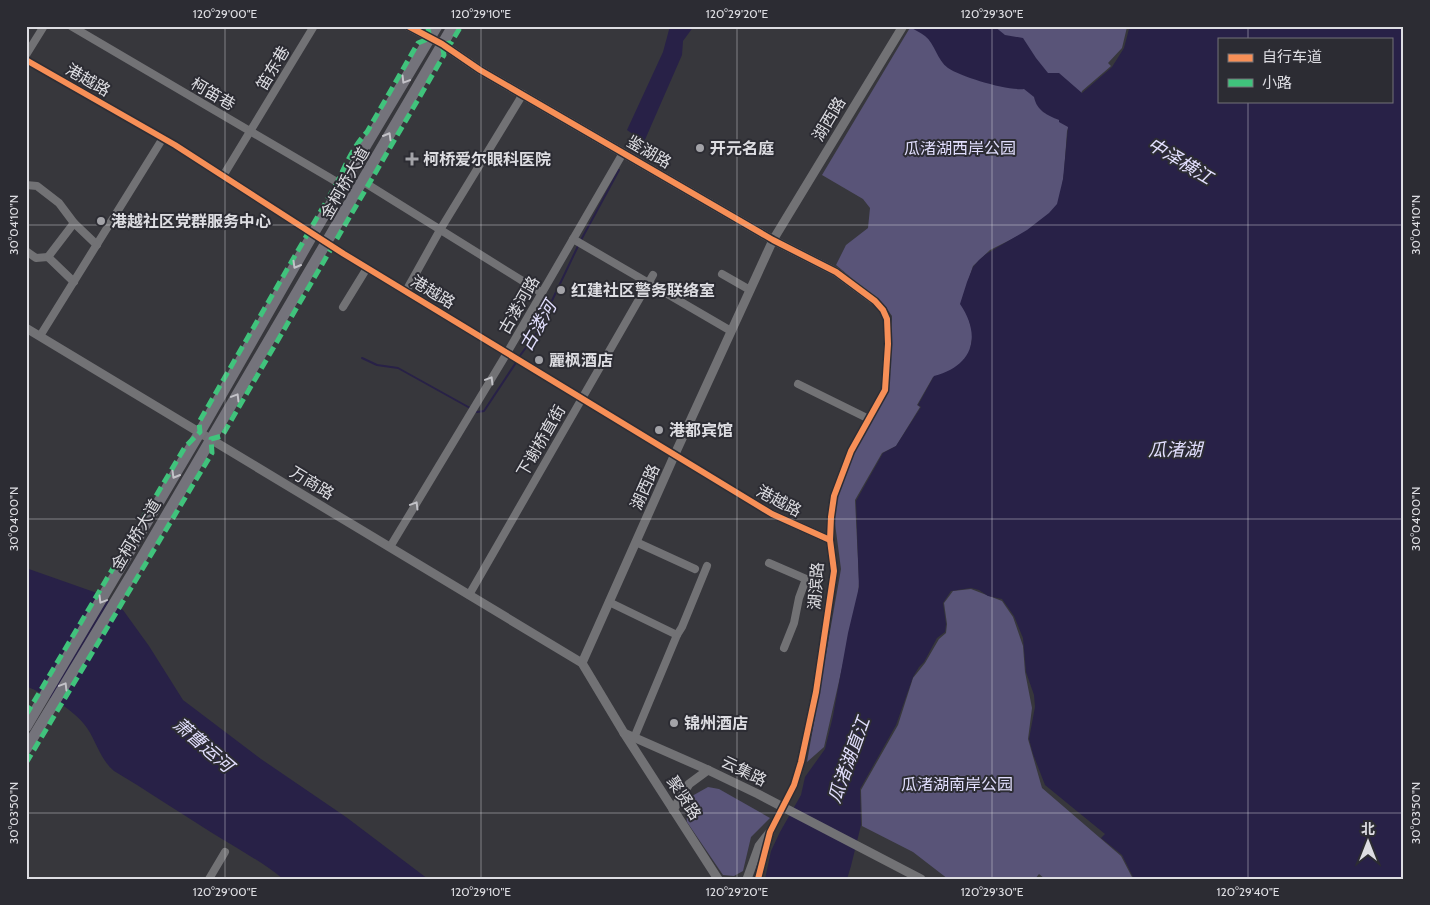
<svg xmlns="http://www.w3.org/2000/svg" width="1430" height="905" viewBox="0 0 1430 905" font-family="Cabin,'Noto Sans SC',sans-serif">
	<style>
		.green { fill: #595478 }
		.water { fill: #282147; fill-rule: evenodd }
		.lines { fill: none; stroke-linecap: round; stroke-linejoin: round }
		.stream { stroke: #282147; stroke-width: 2 }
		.minor { stroke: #727275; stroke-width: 8 }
		.tertiary { stroke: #727275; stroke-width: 9 }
		.primary { stroke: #74737b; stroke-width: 11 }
		.quiet { stroke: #40c37c; stroke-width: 5; stroke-dasharray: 10 5; stroke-linecap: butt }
		.cycleway-casing { stroke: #2c2c33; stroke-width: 9 }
		.cycleway { stroke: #f78f57; stroke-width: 6 }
		.oneway { stroke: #c3c2c8 }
		.oneway2 { stroke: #c2c2c7 }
		.ticks { fill: none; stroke: #dddde2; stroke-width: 1; stroke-opacity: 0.45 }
		.poi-dot { fill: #a3a3a8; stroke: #2c2c33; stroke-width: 2 }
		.labels { text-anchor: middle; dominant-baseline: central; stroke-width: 4; stroke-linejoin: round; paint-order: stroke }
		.street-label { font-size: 16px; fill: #dddde2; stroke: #2c2c33 }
		.poi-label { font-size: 16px; font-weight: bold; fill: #dddde2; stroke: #2c2c33; text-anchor: start }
		.park-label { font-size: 16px; fill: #e1defd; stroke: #2c2c33 }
		.water-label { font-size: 18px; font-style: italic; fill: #e2dffe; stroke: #2c2c33 }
		.neatline { fill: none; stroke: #dddde2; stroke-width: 2 }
		.ticks-label { font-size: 12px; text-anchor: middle; fill: #dddde2 }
	</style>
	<rect width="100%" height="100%" fill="#37373c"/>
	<g class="green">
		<polygon points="911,26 1127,26 1127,27 1122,48 1108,63 1111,66 1082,91 1067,131 1064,173 1059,207 1028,231 990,250 973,266 961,303 967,314 973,333 969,356 954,371 933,377 917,405 920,407 896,446 882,453 855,500 859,581 858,598 824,747 807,762 841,569 834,516 839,488 854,452 888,391 892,316 885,306 836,265 846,245 868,228 870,208 863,199 822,175"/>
		<polygon points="971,589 1002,601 1013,617 1023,646 1025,672 1032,708 1028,739 1042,788 1121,856 1133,879 1045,879 1039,874 1035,879 948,879 913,852 862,826 861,790 898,725 913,678 925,663 939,639 946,633 947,624 944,603 953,591"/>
		<polygon points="708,787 719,789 770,818 751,837 743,871 734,876 723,875 687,822 686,810 692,796"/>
	</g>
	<g class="water">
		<polygon points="670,26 694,26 683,41 682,55 644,142 627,130 663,52"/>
		<path d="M908,26H994L1005,35L1023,38L1036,58L1048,73H1059L1082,93L1112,67L1124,48L1129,29V26H1404V879H1134L1122,855L1101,838L1105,834L1045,785L1033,754L1029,739L1035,707L1034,695L1026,672L1023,638L1014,616L1002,599L988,596L979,590L971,588L951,591L943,603L946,624L945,632L937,638L924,662L919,667L913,677L896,725L860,789L861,825L851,866L847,879H765L771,851L780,832L801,795L805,777L825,749L833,716L848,633L859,587L856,501L883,453L896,446L921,407L918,405L934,376C973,366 982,336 960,304L967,282L973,267L979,260L986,254L1027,230L1049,213L1057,204L1063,179L1068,127L1059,122V120C1047,115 1037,111 1034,97L1024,89C1008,91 961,77 948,68C937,60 935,44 925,36C920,32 913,29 908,26ZM1219,39H1391V101H1219Z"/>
		<path d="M26,568L97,593L123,610L149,646L183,700L261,759L346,817L428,879H283C260,860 234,847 209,831C177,811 146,790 114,771C100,759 97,743 87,728C73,708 48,696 26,686Z"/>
	</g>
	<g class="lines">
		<g class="stream">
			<polyline points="581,240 619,170"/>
			<polyline points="519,357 536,334 579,244"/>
			<polyline points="362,358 377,365 398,368 470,408"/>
			<polyline points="474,410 477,412 484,411 517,361"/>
		</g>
		<g class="minor">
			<polyline points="71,26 342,185"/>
			<polyline points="26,55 44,26"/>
			<polyline points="26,60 175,145 344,254 772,514 830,540"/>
			<polyline points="223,176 314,26"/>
			<polyline points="362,181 542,293"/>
			<polyline points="26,185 37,186 59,203 74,223 97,245"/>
			<polyline points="573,239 731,331"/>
			<polyline points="26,251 36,258 48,257 74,282"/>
			<polyline points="48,257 74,223"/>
			<polyline points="722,274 750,290"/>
			<polyline points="406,291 440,230 523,94"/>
			<polyline points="343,307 367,268"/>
			<polyline points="40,336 163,138"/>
			<polyline points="798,384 869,419"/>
			<polyline points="636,542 695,569"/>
			<polyline points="390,547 507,353 623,153"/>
			<polyline points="769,563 806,579 799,598 794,623 784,648"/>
			<polyline points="469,595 653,275"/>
			<polyline points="609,602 677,635 634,738"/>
			<polyline points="677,635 682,627 707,566"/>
			<polyline points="209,879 225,852"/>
			<polyline points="758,879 770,832 794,785 801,762 816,692 834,571 830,540 831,517 834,496 851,451 885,390 888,344 887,319 883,310 875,301"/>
		</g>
		<g class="tertiary">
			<polyline points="408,26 442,44 480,70 773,240 836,272 875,301"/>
			<polyline points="26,328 582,663 624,733 718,879"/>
			<polyline points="582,663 675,454 773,240 903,26"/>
			<polyline points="624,733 708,770 758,794 921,879"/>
			<polyline points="673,810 689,784 708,770"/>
			<polyline points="747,879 759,846 770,832"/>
		</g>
		<g class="primary">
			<polyline points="26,727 200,432 313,234 437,26"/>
			<polyline points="26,749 138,564 453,26"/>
		</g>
		<g class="quiet">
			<path d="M26,715L185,447L200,432L199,422L337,183C346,164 353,147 367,132L418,43L430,38L428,29L430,26"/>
			<polyline points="26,763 212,453 211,439 222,436 444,55 442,44 451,43 461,26"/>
		</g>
		<defs>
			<g id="cycleway">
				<polyline points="408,26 442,44 480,70 773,240 836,272 875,301 883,310 887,319 888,344 885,390 851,451 834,496 831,517 830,540 834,571 816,692 801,762 794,785 770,832 758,879"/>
				<polyline points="26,60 175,145 344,254 772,514 830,540"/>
			</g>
		</defs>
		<use href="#cycleway" class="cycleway-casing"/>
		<use href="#cycleway" class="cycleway"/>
	</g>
	<defs><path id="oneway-chevron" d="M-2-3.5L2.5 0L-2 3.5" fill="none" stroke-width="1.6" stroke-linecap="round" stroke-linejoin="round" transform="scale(1.25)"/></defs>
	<g class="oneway">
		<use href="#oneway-chevron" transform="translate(405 80) rotate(121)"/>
		<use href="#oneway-chevron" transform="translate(388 136) rotate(-60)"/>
		<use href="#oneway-chevron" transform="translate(296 265) rotate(120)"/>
		<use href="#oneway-chevron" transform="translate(236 397) rotate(-59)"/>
		<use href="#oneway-chevron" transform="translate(175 475) rotate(120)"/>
		<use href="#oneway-chevron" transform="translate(102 600) rotate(121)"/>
		<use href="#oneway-chevron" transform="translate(64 686) rotate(-59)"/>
	</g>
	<g class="oneway2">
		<use href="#oneway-chevron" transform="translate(490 380) rotate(-59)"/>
		<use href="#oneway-chevron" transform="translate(415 505) rotate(-59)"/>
	</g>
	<path class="ticks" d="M225,26V879M481,26V879M737,26V879M992,26V879M1248,26V39M1248,101V879M26,225H1404M26,519H1404M26,813H1404"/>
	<g class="poi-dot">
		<circle cx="700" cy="148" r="5"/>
		<path d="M409.5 151.5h5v5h5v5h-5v5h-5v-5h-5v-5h5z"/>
		<circle cx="101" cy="221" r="5"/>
		<circle cx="561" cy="290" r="5"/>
		<circle cx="539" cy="360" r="5"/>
		<circle cx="659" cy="430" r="5"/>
		<circle cx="674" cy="723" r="5"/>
	</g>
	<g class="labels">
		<g class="street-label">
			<text transform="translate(273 68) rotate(-59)">笛东巷</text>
			<text transform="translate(88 80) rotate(30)">港越路</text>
			<text transform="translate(213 94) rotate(30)">柯笛巷</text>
			<text transform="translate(829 119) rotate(-59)">湖西路</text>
			<text transform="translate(649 152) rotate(30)">鉴湖路</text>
			<text transform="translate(345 183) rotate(-60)">金柯桥大道</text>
			<text transform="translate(433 292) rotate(31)">港越路</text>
			<text transform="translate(519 305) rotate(-60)">古溇河路</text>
			<text transform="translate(541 441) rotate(-60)">下谢桥直街</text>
			<text transform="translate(312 483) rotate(31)">万商路</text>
			<text transform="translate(645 487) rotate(-66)">湖西路</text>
			<text transform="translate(779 501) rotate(28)">港越路</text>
			<text transform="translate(136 535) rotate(-59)">金柯桥大道</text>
			<text transform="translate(816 586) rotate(-86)">湖滨路</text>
			<text transform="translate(744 771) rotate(26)">云集路</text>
			<text transform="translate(684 798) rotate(57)">聚贤路</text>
		</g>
		<g class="poi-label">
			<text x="710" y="148">开元名庭</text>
			<text x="423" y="159">柯桥爱尔眼科医院</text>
			<text x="111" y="221">港越社区党群服务中心</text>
			<text x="571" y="290">红建社区警务联络室</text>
			<text x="549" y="360">麗枫酒店</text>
			<text x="669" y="430">港都宾馆</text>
			<text x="684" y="723">锦州酒店</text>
		</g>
		<g class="park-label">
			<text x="960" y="148">瓜渚湖西岸公园</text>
			<text x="957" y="784">瓜渚湖南岸公园</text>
		</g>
		<g class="water-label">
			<text transform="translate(1180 161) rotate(31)">中泽横江</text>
			<text transform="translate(538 326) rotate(-60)">古溇河</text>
			<text x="1175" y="450">瓜渚湖</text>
			<text transform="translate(203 745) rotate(41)">萧曹运河</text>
			<text transform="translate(849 760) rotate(-70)">瓜渚湖直江</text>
		</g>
	</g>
	<rect width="1430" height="905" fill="none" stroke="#2c2c33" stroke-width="55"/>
	<rect x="1218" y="38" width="175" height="65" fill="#2c2c33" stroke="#737379"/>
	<rect x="1228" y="54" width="25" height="8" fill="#f78f57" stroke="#737379"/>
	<text x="1262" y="62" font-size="15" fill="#dddde2">自行车道</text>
	<rect x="1228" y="79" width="25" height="8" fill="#40c37c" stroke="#737379"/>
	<text x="1262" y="88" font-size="15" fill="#dddde2">小路</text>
	<g transform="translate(1368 842)" stroke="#2c2c33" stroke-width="4" paint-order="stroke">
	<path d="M0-4L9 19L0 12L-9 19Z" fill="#dddde2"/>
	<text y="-8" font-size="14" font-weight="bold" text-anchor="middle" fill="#dddde2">北</text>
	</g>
	<rect x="28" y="28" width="1374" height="850" class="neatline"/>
	<g class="ticks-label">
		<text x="225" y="18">120°29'00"E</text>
		<text x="481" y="18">120°29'10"E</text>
		<text x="737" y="18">120°29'20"E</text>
		<text x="992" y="18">120°29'30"E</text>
		<text transform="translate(14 225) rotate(-90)" y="4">30°04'10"N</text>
		<text transform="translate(1416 225) rotate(-90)" y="4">30°04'10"N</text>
		<text transform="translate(14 519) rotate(-90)" y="4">30°04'00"N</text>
		<text transform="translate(1416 519) rotate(-90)" y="4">30°04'00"N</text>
		<text transform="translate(14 813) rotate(-90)" y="4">30°03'50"N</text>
		<text transform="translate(1416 813) rotate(-90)" y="4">30°03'50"N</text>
		<text x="225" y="896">120°29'00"E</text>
		<text x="481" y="896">120°29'10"E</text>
		<text x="737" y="896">120°29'20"E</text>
		<text x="992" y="896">120°29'30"E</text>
		<text x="1248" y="896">120°29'40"E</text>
	</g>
</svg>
